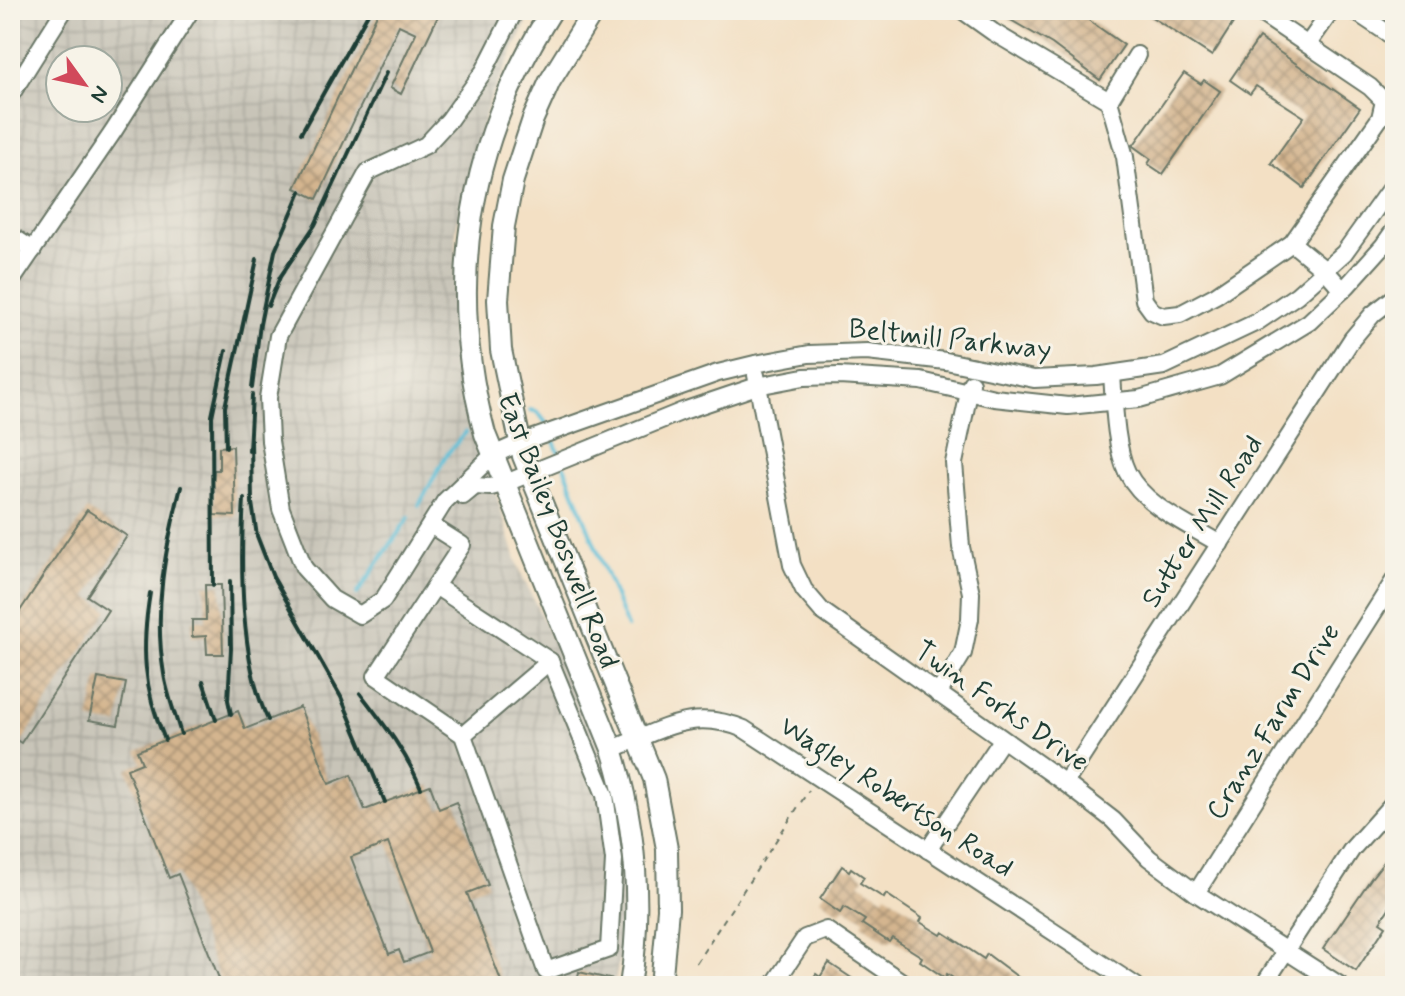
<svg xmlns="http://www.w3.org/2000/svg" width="1405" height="996" viewBox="0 0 1405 996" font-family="Mynerve,sans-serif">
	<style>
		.industrial { fill: url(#industrial-grid); fill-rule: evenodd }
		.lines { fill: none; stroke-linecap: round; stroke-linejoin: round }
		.stream { stroke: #58bdd7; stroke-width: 4 }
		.building { fill: url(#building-cross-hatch); fill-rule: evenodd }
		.minor-casing { stroke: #697666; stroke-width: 20 }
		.major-casing { stroke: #697666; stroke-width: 24 }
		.path { stroke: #697666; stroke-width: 2; stroke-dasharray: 6 6; stroke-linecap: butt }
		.minor { stroke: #fff; stroke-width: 16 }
		.major { stroke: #fff; stroke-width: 20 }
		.rail { stroke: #1f3d34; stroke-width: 4 }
		.labels { text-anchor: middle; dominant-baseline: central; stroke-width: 6; stroke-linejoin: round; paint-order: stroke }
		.street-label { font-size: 28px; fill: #1f3d34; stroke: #f7f3e8 }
	</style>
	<defs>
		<pattern id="industrial-grid" width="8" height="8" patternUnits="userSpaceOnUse" patternTransform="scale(2)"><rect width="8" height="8" fill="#c8c4b8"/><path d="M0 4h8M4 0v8" fill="none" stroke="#aba99f"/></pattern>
		<pattern id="building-cross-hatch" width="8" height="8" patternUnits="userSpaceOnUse" patternTransform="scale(2)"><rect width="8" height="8" fill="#d4b58f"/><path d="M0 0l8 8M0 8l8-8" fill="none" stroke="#ab9476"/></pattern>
	</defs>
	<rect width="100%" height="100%" fill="#f7f3e8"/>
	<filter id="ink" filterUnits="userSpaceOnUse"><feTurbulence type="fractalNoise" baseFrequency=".0125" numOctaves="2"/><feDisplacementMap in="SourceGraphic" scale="16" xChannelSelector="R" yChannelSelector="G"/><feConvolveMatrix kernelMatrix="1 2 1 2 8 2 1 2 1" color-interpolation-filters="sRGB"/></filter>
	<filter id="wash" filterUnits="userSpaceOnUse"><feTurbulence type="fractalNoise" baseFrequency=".006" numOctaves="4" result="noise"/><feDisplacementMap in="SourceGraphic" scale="32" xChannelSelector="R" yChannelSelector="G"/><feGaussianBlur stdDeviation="1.8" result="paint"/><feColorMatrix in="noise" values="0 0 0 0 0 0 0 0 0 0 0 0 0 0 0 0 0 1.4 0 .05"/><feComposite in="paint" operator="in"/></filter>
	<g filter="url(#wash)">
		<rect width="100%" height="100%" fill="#f3e0c4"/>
		<path class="industrial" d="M10,10H533L489,102L456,228L455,359L518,566L597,737L621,843L626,924L614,986H10ZM60,60H108V108H60Z"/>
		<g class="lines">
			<g class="stream">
				<polyline points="530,410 538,412 546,423"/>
				<polyline points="552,437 559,453"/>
				<polyline points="564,466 627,627"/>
				<polyline points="419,505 447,454 466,432"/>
				<polyline points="357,594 409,517"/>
			</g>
		</g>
		<g id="blocks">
			<g class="building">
				<polygon points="379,10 441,10 401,94 390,88 416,33 399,25 317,199 295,188"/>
				<polygon points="1016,10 1074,10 1124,45 1100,80 1052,44 1009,19"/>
				<polygon points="1141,10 1219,10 1235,20 1212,56"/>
				<polygon points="1259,38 1360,108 1304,188 1271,163 1304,117 1256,86 1250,94 1230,80"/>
				<polygon points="1184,73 1201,84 1204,80 1220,91 1163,174 1148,164 1151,159 1133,146"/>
				<polygon points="233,446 235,516 214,515 213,481 214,470 219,470 219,447"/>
				<polygon points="87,510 127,536 87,596 108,610 21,743 10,736 10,626"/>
				<polygon points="205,585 221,585 223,654 207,654 206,636 192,637 192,620 206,620"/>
				<polygon points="98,678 126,683 118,725 89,720"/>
				<path d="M300,707L329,784L351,775L365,810L430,785L439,809L456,802L488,885L467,893L503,986H222L178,874L169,878L127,769L142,763L137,751L238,711L245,729ZM388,843L430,952L404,962L399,950L389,954L351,857Z"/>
				<polygon points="1395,848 1395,899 1380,922 1386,926 1356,971 1323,949 1372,877"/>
				<polygon points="842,866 849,871 851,868 864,877 860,883 884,898 886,894 922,918 920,922 941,935 943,932 984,959 987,954 1030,986 965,986 947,974 945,978 920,961 922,957 892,938 889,942 862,924 865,920 844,907 840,913 820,899"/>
				<polygon points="829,963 853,979 849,986 808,986 816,974 820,977"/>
				<polygon points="579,972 618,981 617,986 576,986"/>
			</g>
		</g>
	</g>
	<g filter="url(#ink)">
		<use href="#blocks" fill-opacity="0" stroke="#697666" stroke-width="2"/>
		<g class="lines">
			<defs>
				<g id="minor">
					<polyline points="515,10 484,71 449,120 426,145 368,172 278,336 268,398 270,441 281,509 304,568 332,599 360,615 383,600 445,501 493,455 520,443 718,373 755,364 809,354 867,352 946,361 1034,379 1096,376 1164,366 1257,322 1297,295 1344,253 1395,182"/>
					<polyline points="962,10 993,32 1109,101 1125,157 1144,300 1152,311 1163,316 1180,314 1216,295 1292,243 1380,118 1384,101 1370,87 1256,10"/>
					<polyline points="1353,10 1395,38"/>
					<polyline points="1308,44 1332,10"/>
					<polyline points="10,96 64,10"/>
					<polyline points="1109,101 1137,55"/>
					<polyline points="10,235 33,250"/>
					<polyline points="1292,243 1325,270 1343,290"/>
					<polyline points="10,283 113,132 191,10"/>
					<path d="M1112,374C1114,402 1115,447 1127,472C1144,506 1189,525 1220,544"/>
					<polyline points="756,375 792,565 804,590 822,611 1065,783 1113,820 1149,858 1196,893 1341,986"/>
					<polyline points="463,496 475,486 491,487 506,483 683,411 757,386 804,377 839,376 921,381 994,398 1068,406 1139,399 1220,376 1309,322 1347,286 1383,246 1395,229"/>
					<polyline points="432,526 462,545 376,676 463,735 546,971 609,949 614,860 605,795 550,661 443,591"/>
					<polyline points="938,694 963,653 970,619 971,593 961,547 954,463 971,383"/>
					<polyline points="463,735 550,661"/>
					<path d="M612,749C661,731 691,707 744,729L1136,986"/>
					<polyline points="1065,783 1352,339 1373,314 1395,297"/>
					<polyline points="928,850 1002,740"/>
					<polyline points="1196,893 1395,579"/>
					<polyline points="773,986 805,938 826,930 908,986"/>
					<polyline points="1263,986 1352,849 1395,801"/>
				</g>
				<g id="major">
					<path d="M552,10C468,143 445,282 485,434L612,749C636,827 643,905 630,986"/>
					<polyline points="594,10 550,81 533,119 513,180 504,226 498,300 501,350 523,456 654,779 667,849 668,909 661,986"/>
				</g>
			</defs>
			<use href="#minor" class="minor-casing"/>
			<use href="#major" class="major-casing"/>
			<polyline class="path" points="696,963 809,790"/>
			<use href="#minor" class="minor"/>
			<use href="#major" class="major"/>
			<g class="rail">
				<polyline points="301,133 370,10"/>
				<polyline points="268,306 280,277 315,225 386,73"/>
				<polyline points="252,388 260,324 275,251 301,191"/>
				<polyline points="251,440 252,503 257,536 273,577 341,697 385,802"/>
				<polyline points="226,447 225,407 257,259"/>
				<polyline points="249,451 252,395"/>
				<path d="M244,499C240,564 240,661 268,720"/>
				<polyline points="230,581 231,649 228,700 231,714"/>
				<polyline points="213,585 212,416 226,351"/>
				<path d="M150,593C141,648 143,688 165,740"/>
				<polyline points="203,681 216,720"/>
				<path d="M360,693C384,724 406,752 421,788"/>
				<path d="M181,734C175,714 167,694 164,674C153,610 165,549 181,487"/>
			</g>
		</g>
	</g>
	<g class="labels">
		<g class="street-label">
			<text transform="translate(950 340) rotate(6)">Beltmill Parkway</text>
			<text transform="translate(1203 522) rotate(-57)">Sutter Mill Road</text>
			<text transform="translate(557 531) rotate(69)">East Bailey Boswell Road</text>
			<text transform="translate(1001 707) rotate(35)">Twin Forks Drive</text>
			<text transform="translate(1274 722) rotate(-58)">Cranz Farm Drive</text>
			<text transform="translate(896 798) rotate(33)">Wagley Robertson Road</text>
		</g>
	</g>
	<rect width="1405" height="996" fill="none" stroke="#f7f3e8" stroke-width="40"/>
	<g transform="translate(84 84) rotate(123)"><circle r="38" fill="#f7f3e8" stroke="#a1aaa0" stroke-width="2"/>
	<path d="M0-6L14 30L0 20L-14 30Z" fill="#d1495b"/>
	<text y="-12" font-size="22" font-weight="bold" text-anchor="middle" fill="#1f3d34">N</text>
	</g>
</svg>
